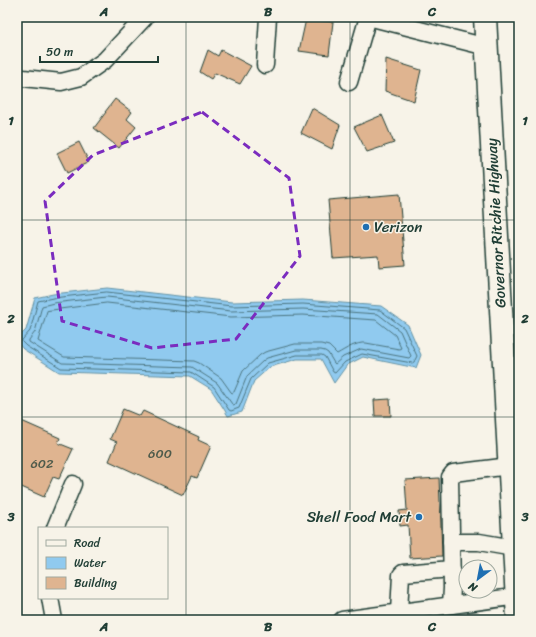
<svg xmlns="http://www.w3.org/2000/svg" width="536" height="637" viewBox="0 0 536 637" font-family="Sriracha,sans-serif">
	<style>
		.water { fill: #90caef; stroke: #6392a4 }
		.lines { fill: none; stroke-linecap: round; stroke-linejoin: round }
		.shore { stroke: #4c757f; stroke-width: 1 }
		.building { fill: #dfb490; stroke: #1f3d34 }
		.minor-casing { stroke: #1f3d34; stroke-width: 19 }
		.highway-casing { stroke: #1f3d34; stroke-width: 25 }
		.minor { stroke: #f7f3e8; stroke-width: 16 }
		.highway { stroke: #f7f3e8; stroke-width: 22 }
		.marked { fill: none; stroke: #7b2cbf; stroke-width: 3; stroke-dasharray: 8 5; stroke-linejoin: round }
		.grid { fill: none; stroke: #1f3d34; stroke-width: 1; stroke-opacity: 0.55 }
		.poi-dot { fill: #1f6fb2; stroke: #f7f3e8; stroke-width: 1.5 }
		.labels { text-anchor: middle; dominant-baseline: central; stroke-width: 3; stroke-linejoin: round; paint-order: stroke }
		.number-label { font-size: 13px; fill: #4f5b4b }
		.street-label { font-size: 15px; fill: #1f3d34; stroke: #f7f3e8 }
		.poi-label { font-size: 15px; fill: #1f3d34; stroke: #f7f3e8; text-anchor: start }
		.neatline { fill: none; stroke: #1f3d34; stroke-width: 1.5 }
		.grid-label { font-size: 13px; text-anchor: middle; font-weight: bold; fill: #1f3d34 }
	</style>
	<rect width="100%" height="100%" fill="#f7f3e8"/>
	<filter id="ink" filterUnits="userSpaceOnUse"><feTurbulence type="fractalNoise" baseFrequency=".025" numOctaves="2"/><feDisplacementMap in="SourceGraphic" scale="8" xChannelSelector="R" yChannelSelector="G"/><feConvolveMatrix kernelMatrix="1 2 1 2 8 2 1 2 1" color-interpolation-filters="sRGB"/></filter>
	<g filter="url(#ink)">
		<polygon class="water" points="107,288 232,302 303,300 381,306 408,325 421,355 416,368 363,357 347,365 334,383 321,359 297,359 270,367 254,381 242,412 228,416 224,409 211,389 190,376 59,372 23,349 17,342 17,339 26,330 35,298 53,294"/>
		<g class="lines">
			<g class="shore">
				<polygon points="107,292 232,306 303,304 380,310 404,328 417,356 414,362 412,363 362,354 345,362 335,373 333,372 325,357 322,355 297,355 268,363 251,379 239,408 231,411 229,410 214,387 191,372 61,368 26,346 22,342 22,340 30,331 38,301 53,298"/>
				<polygon points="107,297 231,311 303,309 378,314 400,331 411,356 409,358 361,349 343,357 335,364 334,363 328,353 325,351 321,350 296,350 267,358 264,360 247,376 236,404 233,405 232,404 217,383 192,367 62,363 29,342 29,340 35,332 42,306 54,303"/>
				<path d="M107,303L231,317L303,315L376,320L395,335L401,348L399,349L366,343C356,342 346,349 337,354L329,346L321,344H295L265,352L260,355L243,371L234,392L232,393L231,392L221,378L199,363L194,361L64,357L38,341L47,311Z"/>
			</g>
		</g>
		<g class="building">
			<polygon points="306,19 333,22 329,55 299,51"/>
			<polygon points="208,50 218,56 221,50 251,66 240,84 215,73 211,79 200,72"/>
			<polygon points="386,59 421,70 414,101 385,91"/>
			<polygon points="115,99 132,112 127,119 136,127 119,148 94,128 106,112 105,112"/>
			<polygon points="312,108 340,125 332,149 301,133"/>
			<polygon points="382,115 394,143 367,152 354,127"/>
			<polygon points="79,142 89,162 67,173 57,153"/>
			<polygon points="399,194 405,265 379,267 378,255 333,258 328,200"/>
			<polygon points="390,399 391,416 375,416 374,400"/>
			<polygon points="123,409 140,416 143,411 199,437 198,440 211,446 197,478 192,476 183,495 109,461 117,442 110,439"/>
			<polygon points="17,419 60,438 58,443 73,449 59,479 53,477 44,497 17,485"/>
			<polygon points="439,478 441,526 442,556 410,558 408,525 400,526 399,511 407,510 405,480"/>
		</g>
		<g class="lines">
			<defs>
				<g id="minor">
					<polyline points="368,17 487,47"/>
					<polyline points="265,65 268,17"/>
					<polyline points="23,78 61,82 81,77 105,60 145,17"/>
					<polyline points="349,82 368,17"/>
					<polyline points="55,528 73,484"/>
					<polyline points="451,542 479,542 514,548"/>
					<polyline points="50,598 54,620"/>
					<polyline points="451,605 452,588 450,477 453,473 510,466"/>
					<polyline points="399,612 401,575 403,573 452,569"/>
					<polyline points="342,620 519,596"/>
				</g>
				<polyline id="highway" points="485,17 518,620"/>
			</defs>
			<use href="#minor" class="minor-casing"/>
			<use href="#highway" class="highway-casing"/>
			<use href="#minor" class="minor"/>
			<use href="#highway" class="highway"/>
		</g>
	</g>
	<path class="marked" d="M202,112L289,178L300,256L236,339L152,348L62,321L45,201L93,155Z"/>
	<path class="grid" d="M186,17V620M350,17V620M17,220H519M17,417H519"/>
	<g class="poi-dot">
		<circle cx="366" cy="227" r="4"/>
		<circle cx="419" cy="517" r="4"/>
	</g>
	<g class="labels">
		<g class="number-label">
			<text x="160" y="453">600</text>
			<text x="42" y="463">602</text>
		</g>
		<g class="street-label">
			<text transform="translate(496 223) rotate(-93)">Governor Ritchie Highway</text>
		</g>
		<g class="poi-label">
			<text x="374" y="227">Verizon</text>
			<text x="411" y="517" text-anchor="end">Shell Food Mart</text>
		</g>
	</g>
	<rect width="536" height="637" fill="none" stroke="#f7f3e8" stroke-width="44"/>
	<rect x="38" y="527" width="130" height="72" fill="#f7f3e8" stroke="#a1aaa0"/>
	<rect x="46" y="540" width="20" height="6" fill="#f7f3e8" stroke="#a1aaa0"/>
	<text x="74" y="547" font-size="12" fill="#1f3d34">Road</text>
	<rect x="46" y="557" width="20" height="12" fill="#90caef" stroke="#a1aaa0"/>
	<text x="74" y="567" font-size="12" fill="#1f3d34">Water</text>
	<rect x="46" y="577" width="20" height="12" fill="#dfb490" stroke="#a1aaa0"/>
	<text x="74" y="587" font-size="12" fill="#1f3d34">Building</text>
	<g transform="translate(478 579) rotate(212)"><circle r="19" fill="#f7f3e8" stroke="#a1aaa0"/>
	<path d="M0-3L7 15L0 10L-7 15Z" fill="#1f6fb2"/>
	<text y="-6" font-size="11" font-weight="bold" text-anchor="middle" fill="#1f3d34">N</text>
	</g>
	<path d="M40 56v6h118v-6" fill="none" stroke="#1f3d34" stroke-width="2"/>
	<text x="46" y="56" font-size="12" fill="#1f3d34" stroke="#f7f3e8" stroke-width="3" paint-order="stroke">50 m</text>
	<rect x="22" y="22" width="492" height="593" class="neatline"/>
	<g class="grid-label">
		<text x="104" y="16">A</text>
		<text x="268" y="16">B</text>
		<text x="432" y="16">C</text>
		<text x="11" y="125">1</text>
		<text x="525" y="125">1</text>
		<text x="11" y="323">2</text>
		<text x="525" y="323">2</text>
		<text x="11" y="521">3</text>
		<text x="525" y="521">3</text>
		<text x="104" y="631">A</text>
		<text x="268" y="631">B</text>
		<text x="432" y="631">C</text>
	</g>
</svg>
